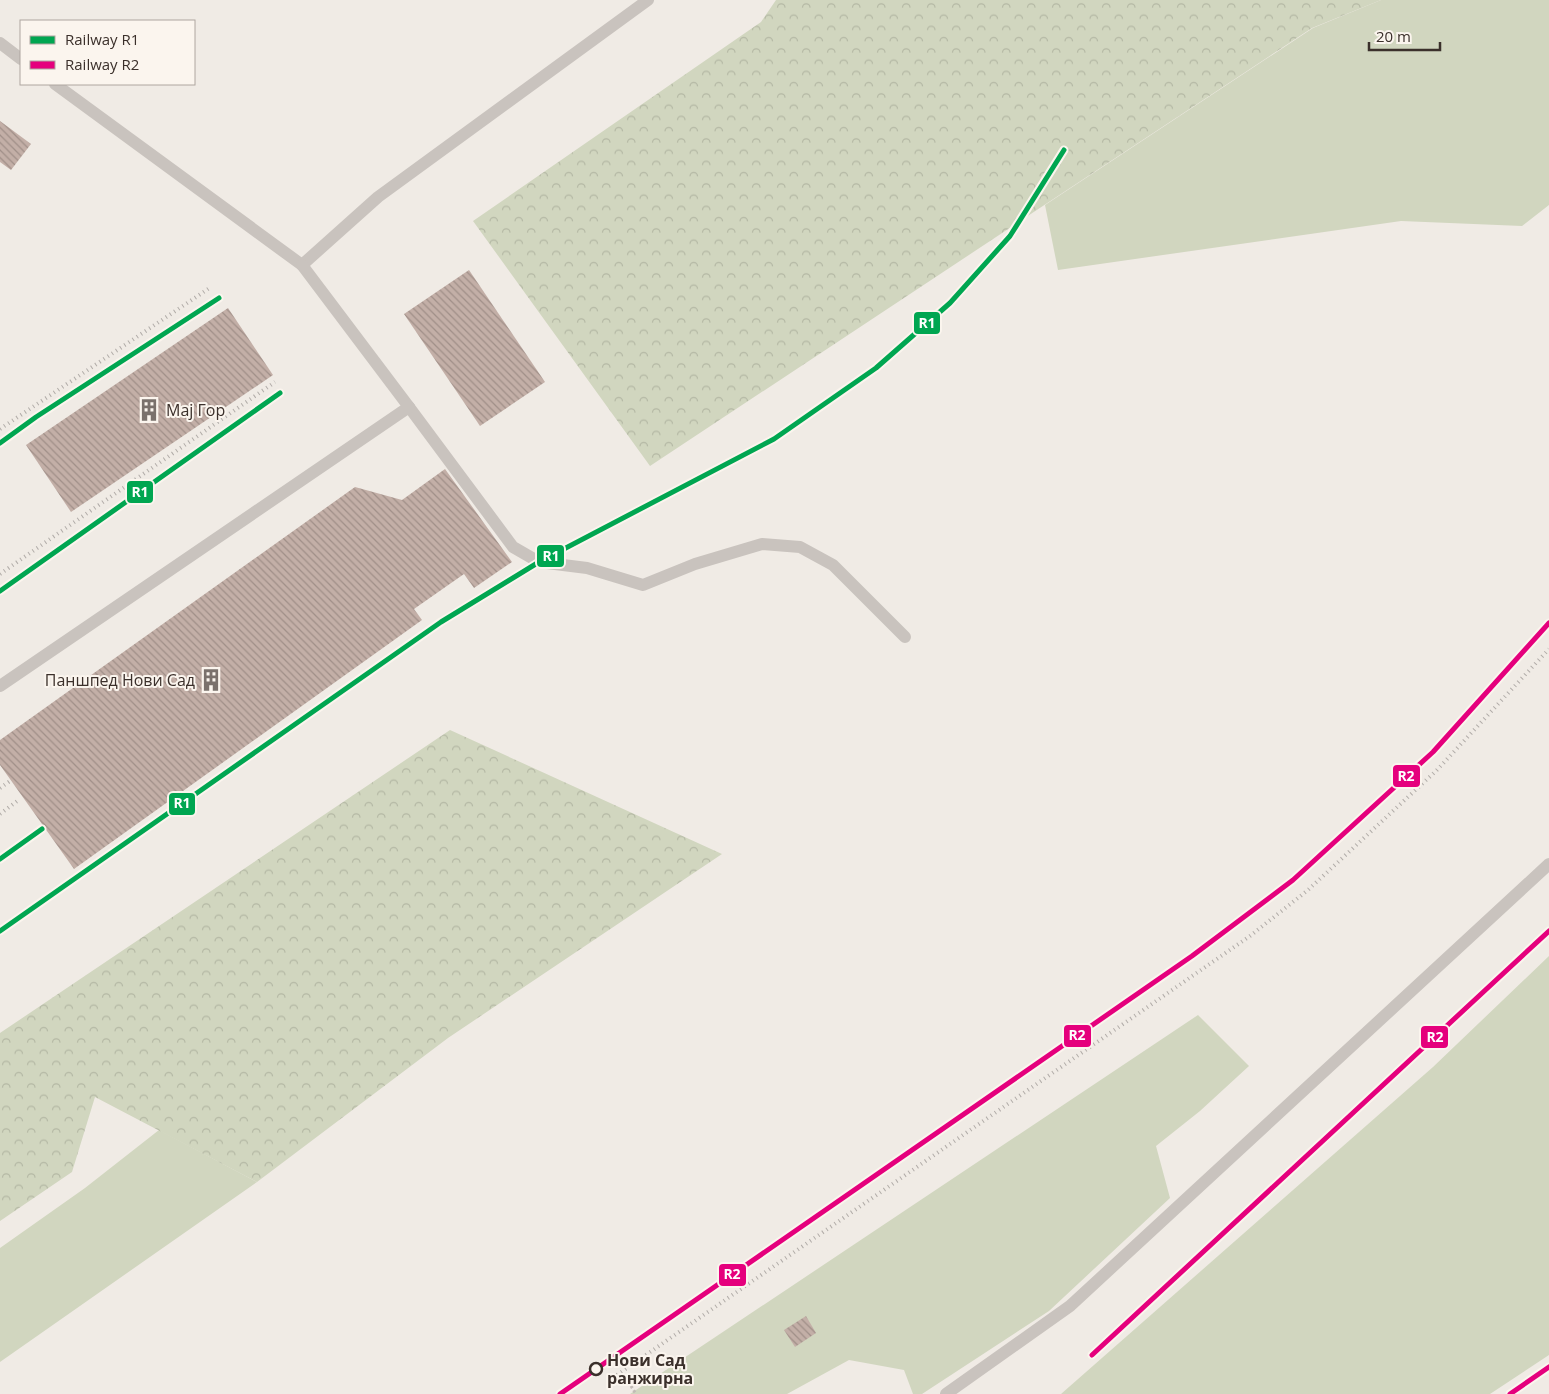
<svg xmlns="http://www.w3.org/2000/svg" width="1549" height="1394" viewBox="0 0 1549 1394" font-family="'Open Sans',sans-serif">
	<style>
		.green { fill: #d1d6bf }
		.forest { fill: url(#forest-crowns) }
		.building { fill: url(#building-back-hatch) }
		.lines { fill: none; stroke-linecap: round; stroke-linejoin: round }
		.path { stroke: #c2bbb6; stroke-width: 3; stroke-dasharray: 2.5 2.5; stroke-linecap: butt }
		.service { stroke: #c9c3be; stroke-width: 12 }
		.rail { stroke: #b1aca8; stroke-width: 4; stroke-dasharray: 1 4; stroke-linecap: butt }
		.rail-1-casing { stroke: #fbf5ee; stroke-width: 9 }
		.rail-2-casing { stroke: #fbf5ee; stroke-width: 9 }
		.rail-1 { stroke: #00a651; stroke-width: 5 }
		.rail-2 { stroke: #e5007d; stroke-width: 5 }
		.stop-dot { fill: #fbf5ee; stroke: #3b302b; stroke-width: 2.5 }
		.labels { text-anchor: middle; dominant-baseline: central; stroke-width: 4; stroke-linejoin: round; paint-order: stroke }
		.poi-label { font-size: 16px; fill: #3b302b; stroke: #fbf5ee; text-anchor: start }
		.stop-label { font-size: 16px; font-weight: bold; fill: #3b302b; stroke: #fbf5ee; text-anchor: start }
		.line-badge { stroke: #fbf5ee; stroke-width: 2 }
		.badge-label { font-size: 14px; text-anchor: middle; font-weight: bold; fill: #fff }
	</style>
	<defs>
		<pattern id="forest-crowns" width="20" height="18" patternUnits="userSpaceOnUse" patternTransform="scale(1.25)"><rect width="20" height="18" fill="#d1d6bf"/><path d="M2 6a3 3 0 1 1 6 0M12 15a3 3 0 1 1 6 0" fill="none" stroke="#b4b8a4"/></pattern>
		<pattern id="building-back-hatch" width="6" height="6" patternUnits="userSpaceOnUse" patternTransform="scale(1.25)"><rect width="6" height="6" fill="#c3afa7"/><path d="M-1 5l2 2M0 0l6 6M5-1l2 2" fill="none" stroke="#a08f88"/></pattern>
	</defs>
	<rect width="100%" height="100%" fill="#f0ebe5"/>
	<g class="green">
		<polygon points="1381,0 1549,0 1549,205 1522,226 1401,221 1058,270 1045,205 1313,28"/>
		<polygon points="1549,956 1549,1355 1490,1394 1061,1394 1433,1067"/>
		<polygon points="1198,1015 1249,1066 1200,1111 1156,1146 1170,1198 1049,1311 922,1394 913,1394 904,1370 849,1360 787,1394 630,1394"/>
		<polygon points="159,1130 257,1182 0,1362 0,1248 85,1188"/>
	</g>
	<g class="forest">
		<polygon points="776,0 1381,0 1312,28 650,466 473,221 761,22"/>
		<polygon points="450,730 722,854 448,1038 257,1182 95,1097 72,1172 0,1221 0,1033"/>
	</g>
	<g class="building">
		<polygon points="0,121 31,144 11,170 0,162"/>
		<polygon points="469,270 545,382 480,426 404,314"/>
		<polygon points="228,308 273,375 71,512 26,445"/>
		<polygon points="445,469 512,562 474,588 464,574 414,609 422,620 74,869 0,765 0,740 355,487 402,500"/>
		<polygon points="806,1316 816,1333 795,1347 784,1330"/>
	</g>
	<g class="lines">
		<polyline class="path" points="631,1386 636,1394"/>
		<g class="service">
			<polyline points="0,43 21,59"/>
			<polyline points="55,84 302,265 378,197 648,0"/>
			<polyline points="409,407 513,547 539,562 587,568 643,585 695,564 762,544 800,547 833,565 905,637"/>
			<polyline points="0,686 409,407 302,265"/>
			<polyline points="946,1394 1070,1306 1549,864"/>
		</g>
		<g class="rail">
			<polyline points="0,429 211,287"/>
			<polyline points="0,443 36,417 219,298"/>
			<polyline points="0,574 275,382"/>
			<polyline points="0,591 280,393"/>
			<polyline points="0,788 10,781"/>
			<polyline points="0,814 20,799"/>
			<polyline points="0,859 42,829"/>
			<polyline points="0,931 441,622 539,562 774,439 876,368 950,303 1010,236 1064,150"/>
			<polyline points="1092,1355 1549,931"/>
			<polyline points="617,1375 1250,936 1308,890 1437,770 1549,649"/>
			<polyline points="560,1394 1192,956 1293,880 1433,752 1549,623"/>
			<polyline points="1510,1394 1549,1367"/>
		</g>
		<defs>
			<g id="rail-1">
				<polyline points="0,443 36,417 219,298"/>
				<polyline points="0,591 280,393"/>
				<polyline points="0,859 42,829"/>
				<polyline points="0,931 441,622 539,562 774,439 876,368 950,303 1010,236 1064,150"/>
			</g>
			<g id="rail-2">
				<polyline points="1092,1355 1549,931"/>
				<polyline points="560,1394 1192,956 1293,880 1433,752 1549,623"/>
				<polyline points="1510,1394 1549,1367"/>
			</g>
		</defs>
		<use href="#rail-1" class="rail-1-casing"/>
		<use href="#rail-2" class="rail-2-casing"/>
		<use href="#rail-1" class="rail-1"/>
		<use href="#rail-2" class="rail-2"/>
	</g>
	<defs>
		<symbol id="building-bare" viewBox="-9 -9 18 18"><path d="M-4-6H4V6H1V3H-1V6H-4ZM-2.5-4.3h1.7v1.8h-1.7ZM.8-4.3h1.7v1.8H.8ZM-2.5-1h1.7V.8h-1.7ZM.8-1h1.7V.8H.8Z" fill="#7a716c" stroke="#fbf5ee" stroke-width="2.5" paint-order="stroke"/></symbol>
	</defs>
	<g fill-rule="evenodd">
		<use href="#building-bare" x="133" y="394" width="32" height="32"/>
		<use href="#building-bare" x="195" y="664" width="32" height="32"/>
	</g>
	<circle class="stop-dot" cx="596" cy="1369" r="6"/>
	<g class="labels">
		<g class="poi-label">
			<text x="166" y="410">Мај Гор</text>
			<text x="195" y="680" text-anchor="end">Паншпед Нови Сад</text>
		</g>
		<g class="stop-label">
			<text x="607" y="1360">Нови Сад<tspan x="607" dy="18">ранжирна</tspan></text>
		</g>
	</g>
	<g class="line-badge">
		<rect x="913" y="311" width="28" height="24" rx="5" fill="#00a651"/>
		<rect x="126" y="480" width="28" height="24" rx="5" fill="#00a651"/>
		<rect x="536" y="544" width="29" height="24" rx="5" fill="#00a651"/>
		<rect x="1392" y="764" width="29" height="24" rx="5" fill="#e5007d"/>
		<rect x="168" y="792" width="28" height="24" rx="5" fill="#00a651"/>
		<rect x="1063" y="1024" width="29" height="24" rx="5" fill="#e5007d"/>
		<rect x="1420" y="1025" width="29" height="24" rx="5" fill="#e5007d"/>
		<rect x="718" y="1263" width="29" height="24" rx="5" fill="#e5007d"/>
	</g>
	<g class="badge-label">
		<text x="927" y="328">R1</text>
		<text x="140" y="497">R1</text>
		<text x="551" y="561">R1</text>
		<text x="1406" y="781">R2</text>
		<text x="182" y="808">R1</text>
		<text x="1077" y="1040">R2</text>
		<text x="1435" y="1042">R2</text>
		<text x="732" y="1279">R2</text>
	</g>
	<rect x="20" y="20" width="175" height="65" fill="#fbf5ee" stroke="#aea6a0"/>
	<rect x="30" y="36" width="25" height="8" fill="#00a651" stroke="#aea6a0"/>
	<text x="65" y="45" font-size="15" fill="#3b302b">Railway R1</text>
	<rect x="30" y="61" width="25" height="8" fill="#e5007d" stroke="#aea6a0"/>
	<text x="65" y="70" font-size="15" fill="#3b302b">Railway R2</text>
	<path d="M1369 42v8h71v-8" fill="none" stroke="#3b302b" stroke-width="2.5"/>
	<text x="1376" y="42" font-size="15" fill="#3b302b" stroke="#fbf5ee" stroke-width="4" paint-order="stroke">20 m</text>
</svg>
